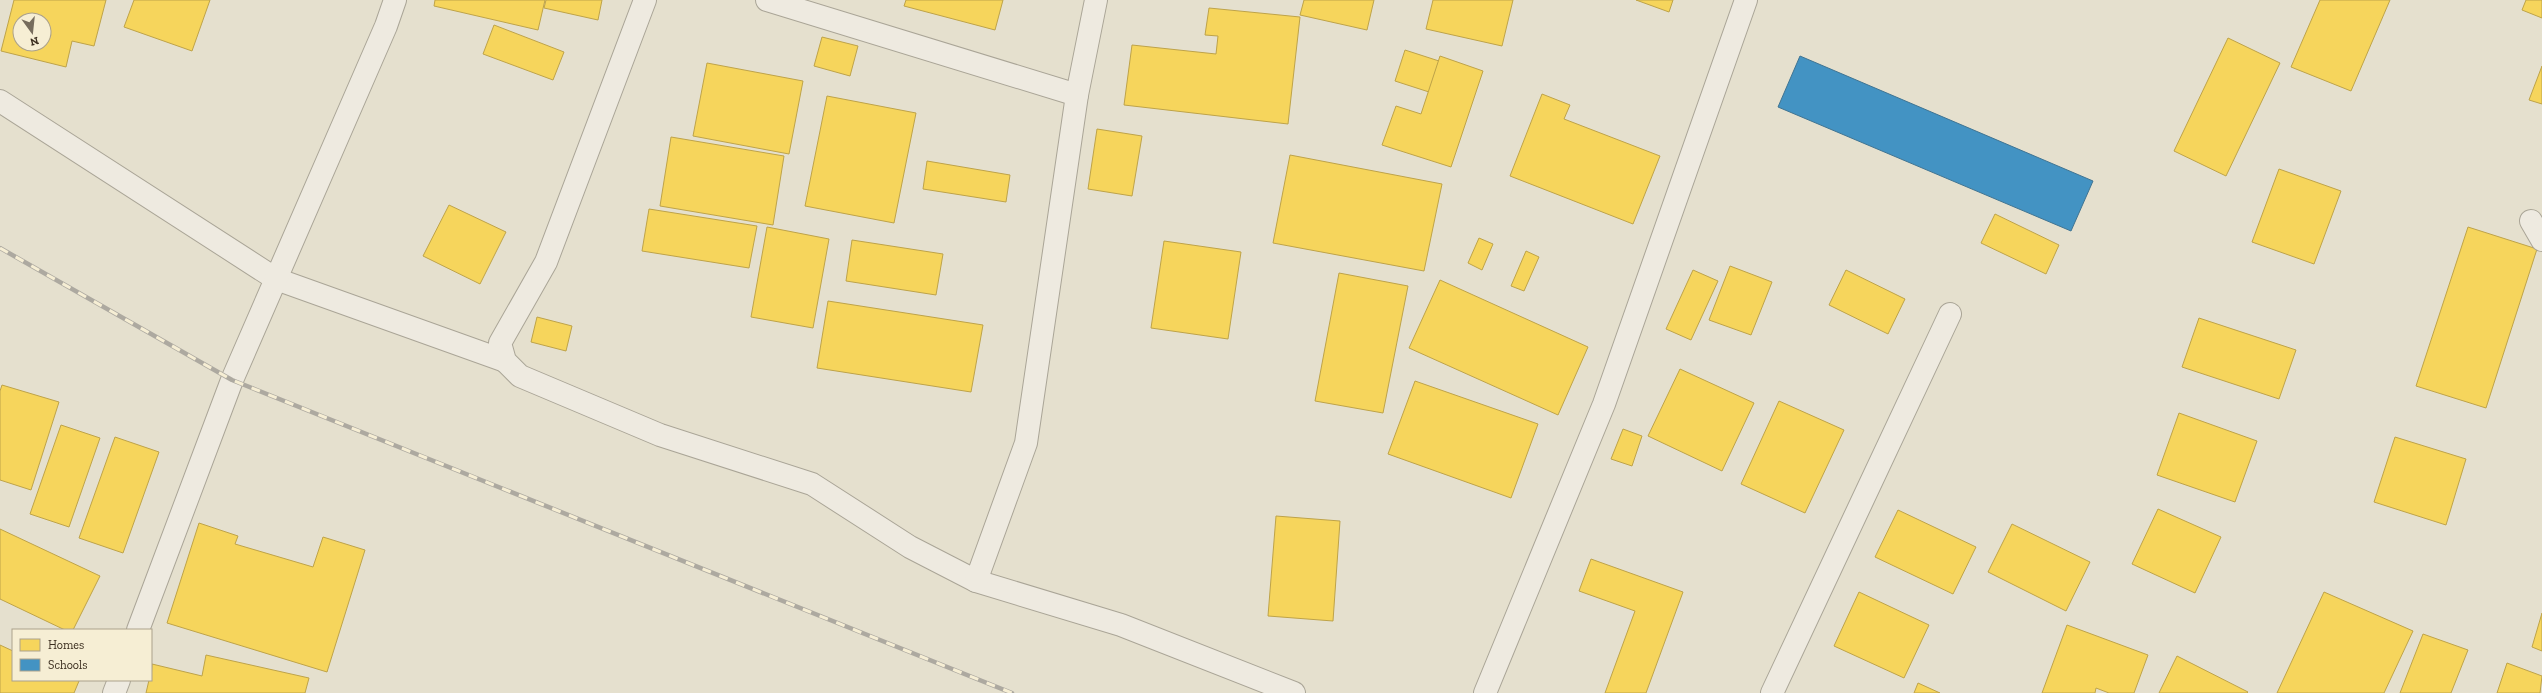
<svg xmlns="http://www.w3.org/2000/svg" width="2542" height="693" viewBox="0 0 2542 693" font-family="'Zilla Slab',serif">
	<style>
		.homes { fill: #f6d55c; stroke: #bea349; fill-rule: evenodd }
		.schools { fill: #4393c3; stroke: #407492 }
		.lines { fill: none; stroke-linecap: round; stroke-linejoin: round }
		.street-casing { stroke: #aaa597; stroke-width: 24 }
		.street { stroke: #eeeae0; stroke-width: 22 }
		.rail-casing { stroke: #ada9a0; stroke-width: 4.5 }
		.rail { stroke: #f6eed4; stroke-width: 3; stroke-dasharray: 9; stroke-linecap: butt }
	</style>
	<rect width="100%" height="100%" fill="#e5e0ce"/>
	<g class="homes">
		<path d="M14,0H106L94,46L72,41L66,67L1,51ZM20,20H44V44H20Z"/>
		<polygon points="134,0 210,0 192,51 124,27"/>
		<polygon points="435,0 545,0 538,30 434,6"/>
		<polygon points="546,0 602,0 598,20 544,8"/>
		<polygon points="906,0 1003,0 995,30 904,6"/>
		<polygon points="1304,0 1374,0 1367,30 1300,15"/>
		<polygon points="1433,0 1513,0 1502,46 1426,29"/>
		<polygon points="1636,0 1673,0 1669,12"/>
		<polygon points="2320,0 2390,0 2351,91 2291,67"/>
		<polygon points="2526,0 2542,0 2542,18 2522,10"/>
		<polygon points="1209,8 1300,17 1288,124 1124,105 1132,45 1216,54 1218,36 1205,35"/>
		<polygon points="494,25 564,52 553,80 483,54"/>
		<polygon points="822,37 858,46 850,76 814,66"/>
		<polygon points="2228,38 2280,63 2226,176 2174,151"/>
		<polygon points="1405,50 1439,61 1429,92 1395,81"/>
		<polygon points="1440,56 1483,71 1451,167 1382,145 1396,106 1421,114"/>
		<polygon points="707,63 803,81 789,154 693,136"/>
		<polygon points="2542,66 2542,104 2529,100"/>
		<polygon points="1542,94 1570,105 1564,119 1660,156 1633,224 1510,176"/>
		<polygon points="827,96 916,113 894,223 805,206"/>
		<polygon points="1097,129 1142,136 1132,196 1088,189"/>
		<polygon points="671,137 784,156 773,225 660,206"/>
		<polygon points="1290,155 1442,184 1424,271 1273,243"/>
		<polygon points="927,161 1010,175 1006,202 923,189"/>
		<polygon points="2279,169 2341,191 2314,264 2252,242"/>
		<polygon points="449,205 506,232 480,284 423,256"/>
		<polygon points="649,209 757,226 749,268 642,251"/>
		<polygon points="1995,214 2059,245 2046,274 1981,243"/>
		<polygon points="767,227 829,239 813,328 751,317"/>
		<polygon points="2468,227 2537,249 2486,408 2416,386"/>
		<polygon points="1479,238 1493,244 1482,270 1468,263"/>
		<polygon points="852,240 943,254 936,295 846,281"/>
		<polygon points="1164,241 1241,252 1228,339 1151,328"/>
		<polygon points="1526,251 1539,257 1524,291 1511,286"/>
		<polygon points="1730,266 1772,282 1751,335 1709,320"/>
		<polygon points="1693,270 1718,281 1691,340 1666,329"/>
		<polygon points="1846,270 1905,299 1888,334 1829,305"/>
		<polygon points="1339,273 1408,286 1383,413 1315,401"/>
		<polygon points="1440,280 1588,347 1558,415 1409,348"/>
		<polygon points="828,301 983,325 971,392 817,368"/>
		<polygon points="537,317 572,326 566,351 531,342"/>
		<polygon points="2199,318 2296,350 2279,399 2182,367"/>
		<polygon points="1680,369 1754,403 1722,471 1648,436"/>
		<polygon points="1415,381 1538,424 1511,498 1388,454"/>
		<polygon points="2,385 59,402 31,490 0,480 0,391"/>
		<polygon points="1779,401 1844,430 1805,513 1741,484"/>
		<polygon points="2179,413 2257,441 2235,502 2157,475"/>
		<polygon points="61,425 100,438 69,527 30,514"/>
		<polygon points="1623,429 1642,436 1632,466 1611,459"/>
		<polygon points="115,437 159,452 123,553 79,538"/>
		<polygon points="2395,437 2466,459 2446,525 2374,502"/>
		<polygon points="2158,509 2221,537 2195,593 2132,564"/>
		<polygon points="1898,510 1976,547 1953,594 1875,557"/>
		<polygon points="1276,516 1340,521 1333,621 1268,616"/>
		<polygon points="199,523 238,536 235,544 313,567 323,537 365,550 327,672 167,623"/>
		<polygon points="2012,524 2090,562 2066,611 1988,572"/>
		<polygon points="0,529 100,576 73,630 65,630 0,599"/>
		<polygon points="1591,559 1683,592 1646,693 1605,693 1635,611 1579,591"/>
		<polygon points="1859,592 1929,625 1904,678 1834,646"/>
		<polygon points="2324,592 2413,631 2384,693 2277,693"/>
		<polygon points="2542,613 2542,651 2532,647"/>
		<polygon points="2067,625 2148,655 2134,693 2109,693 2096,688 2095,693 2042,693"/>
		<polygon points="2423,634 2468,650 2451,693 2400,693"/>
		<polygon points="0,645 13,651 13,680 77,680 79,681 74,693 0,693"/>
		<polygon points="206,655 309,678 305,693 146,693 149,680 151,680 152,664 202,676"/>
		<polygon points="2177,656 2248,692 2247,693 2159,693"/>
		<polygon points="2507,663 2542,676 2540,693 2497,693"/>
		<polygon points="1918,683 1940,693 1914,693"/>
	</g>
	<polygon class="schools" points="1800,56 2093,181 2071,231 1778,107"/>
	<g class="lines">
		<defs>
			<g id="street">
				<polyline points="645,0 546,262 500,343 505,361 520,376 660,435 812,484 910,547 976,581 1121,625 1294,693"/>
				<polyline points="767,0 1077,95"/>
				<polyline points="0,101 276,279 505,361"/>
				<polyline points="2531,221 2542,240"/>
				<polyline points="976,581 1026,443 1077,95 1096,0"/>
				<polyline points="138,630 232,380 386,26 395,0"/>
				<polyline points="114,693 119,680"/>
				<polyline points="1485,693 1604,404 1746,0"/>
				<polyline points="1772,693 1950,314"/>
			</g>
		</defs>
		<use href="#street" class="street-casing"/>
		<use href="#street" class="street"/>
		<defs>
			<polyline id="rail" points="0,248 232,380 1012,693"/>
		</defs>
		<use href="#rail" class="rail-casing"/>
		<use href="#rail" class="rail"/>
	</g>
	<rect x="12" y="629" width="140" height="52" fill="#f6eed4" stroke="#aba18b"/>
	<rect x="20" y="639" width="20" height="12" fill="#f6d55c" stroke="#aba18b"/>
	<text x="48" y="649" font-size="12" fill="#3a2d1e">Homes</text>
	<rect x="20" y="659" width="20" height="12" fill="#4393c3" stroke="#aba18b"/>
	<text x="48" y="669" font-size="12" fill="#3a2d1e">Schools</text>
	<g transform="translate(32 32) rotate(165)"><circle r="19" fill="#f6eed4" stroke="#aba18b"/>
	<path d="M0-3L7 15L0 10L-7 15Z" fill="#766c5c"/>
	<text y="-6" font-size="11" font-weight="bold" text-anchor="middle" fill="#3a2d1e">N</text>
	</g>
</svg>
